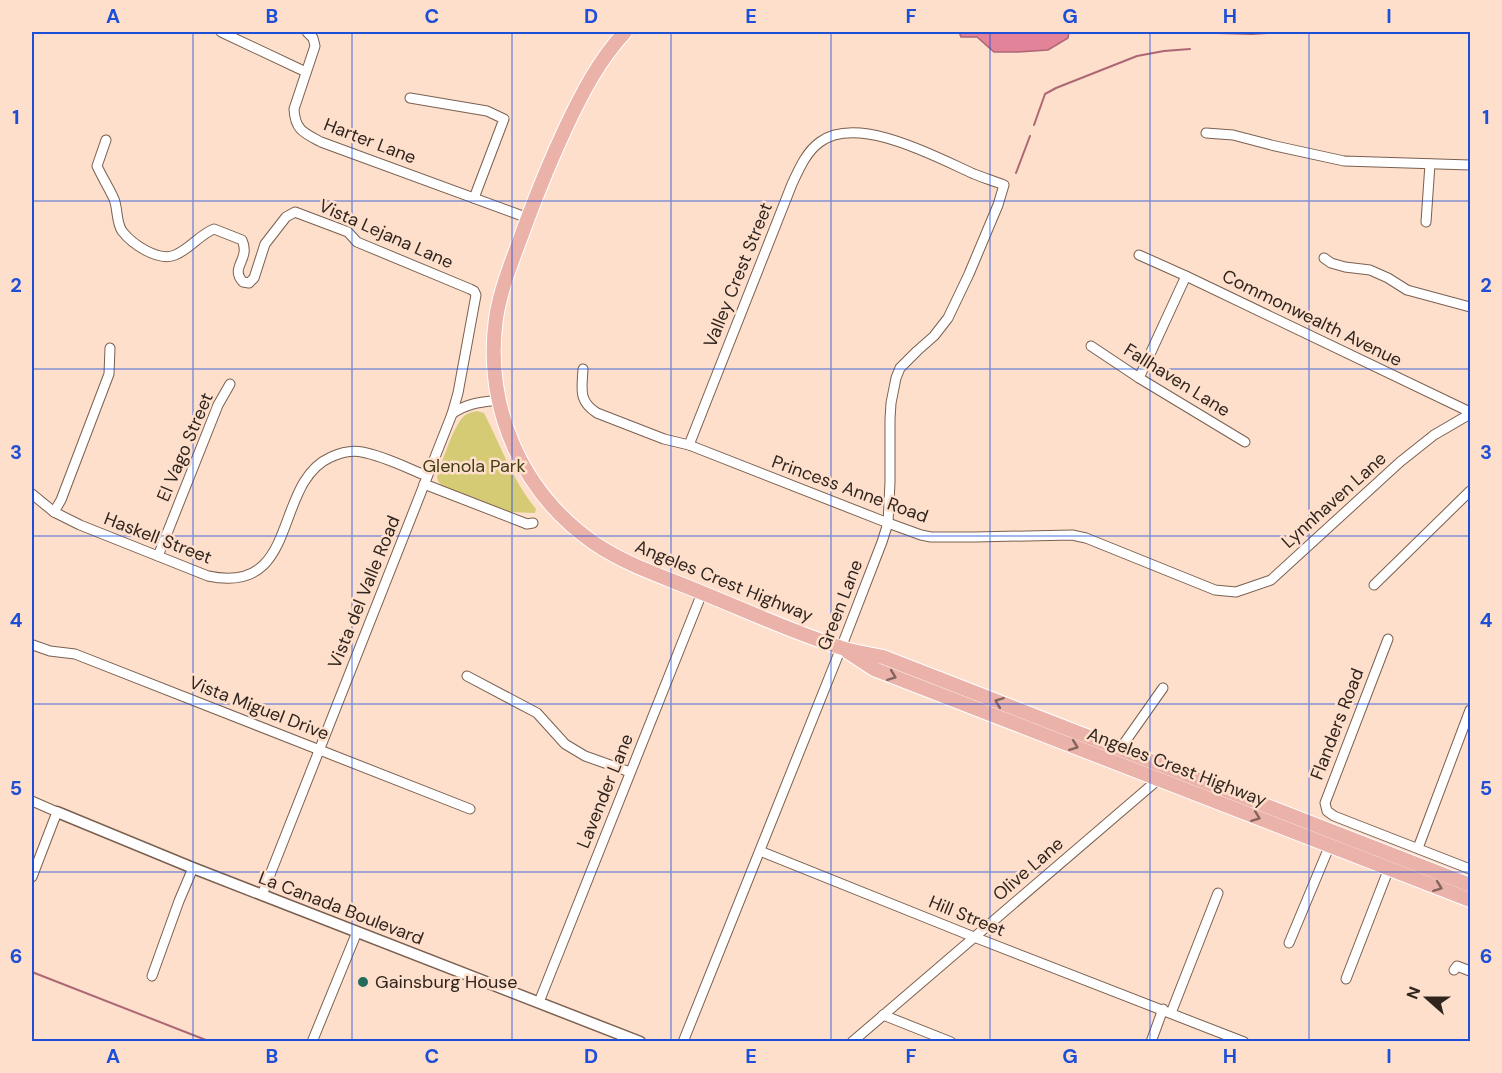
<svg xmlns="http://www.w3.org/2000/svg" width="1502" height="1073" viewBox="0 0 1502 1073" font-family="'DM Sans',sans-serif">
	<style>
		.green { fill: #d4cb74 }
		.water { fill: #e38399; stroke: #ad6774; stroke-width: 1.5 }
		.lines { fill: none; stroke-linecap: round; stroke-linejoin: round }
		.stream { stroke: #ad6774; stroke-width: 2 }
		.minor-casing { stroke: #7a6050; stroke-width: 11 }
		.tertiary-casing { stroke: #7a6050; stroke-width: 13 }
		.primary-casing { stroke: #fff; stroke-width: 16 }
		.minor { stroke: #fff; stroke-width: 9 }
		.tertiary { stroke: #fff; stroke-width: 10 }
		.primary { stroke: #eab2a9; stroke-width: 14 }
		.oneway { stroke: #84645d }
		.grid { fill: none; stroke: #1d4ed8; stroke-width: 1.5; stroke-opacity: 0.55 }
		.poi-dot { fill: #266a5c; stroke: #fddfcc; stroke-width: 2 }
		.labels { text-anchor: middle; dominant-baseline: central; stroke-width: 5; stroke-linejoin: round; paint-order: stroke }
		.street-label { font-size: 18px; fill: #30251e; stroke: #fddfcc }
		.park-label { font-size: 18px; fill: #423d13; stroke: #fddfcc }
		.poi-label { font-size: 18px; fill: #30251e; stroke: #fddfcc; text-anchor: start }
		.neatline { fill: none; stroke: #1d4ed8; stroke-width: 2 }
		.grid-label { font-size: 20px; text-anchor: middle; font-weight: bold; fill: #1d4ed8 }
	</style>
	<rect width="100%" height="100%" fill="#fddfcc"/>
	<path class="green" d="M477,411L484,413C501,446 512,480 536,509L535,513L505,512L447,489C441,485 435,481 438,473C443,460 454,425 464,416C468,413 472,412 477,411Z"/>
	<polygon class="water" points="959,32 1069,32 1068,38 1048,50 1018,52 994,52 977,37 961,37"/>
	<g class="lines">
		<g class="stream">
			<polyline points="1181,32 1252,34 1282,32"/>
			<polyline points="1034,125 1045,94 1056,88 1137,56 1164,51 1190,49"/>
			<polyline points="1016,173 1030,136"/>
			<polyline points="32,972 211,1042"/>
		</g>
		<defs>
			<g id="minor">
				<polyline points="221,32 306,72"/>
				<path d="M307,32L313,38L315,46L294,109C295,130 304,133 321,142L528,218"/>
				<polyline points="410,98 487,111 504,119 474,198"/>
				<polyline points="1206,133 1233,135 1271,145 1344,161 1470,165"/>
				<path d="M106,140L97,166C102,177 109,188 114,199C118,209 116,222 122,231C132,244 158,262 175,255C190,249 199,235 214,229L242,240C251,260 229,267 243,282L249,283L254,278L265,244L286,217L295,212L348,232L357,242L470,289L474,291L476,295L458,393L452,414L262,895"/>
				<polyline points="1426,222 1430,164"/>
				<polyline points="1139,255 1186,276 1470,412"/>
				<polyline points="1324,258 1331,263 1345,267 1370,270 1388,278 1407,290 1470,307"/>
				<polyline points="1091,346 1139,378 1245,442"/>
				<path d="M583,369C582,389 578,401 597,413L664,439L689,445L888,523L921,535L931,537H975L1072,535L1086,538L1215,590L1236,592L1271,580L1400,462L1434,435L1470,414"/>
				<polyline points="1139,378 1186,276"/>
				<path d="M452,414C466,403 482,402 499,400"/>
				<polyline points="424,484 527,524 533,523"/>
				<path d="M32,494L54,512L80,525L208,576C301,596 272,483 331,457C340,453 352,450 362,452C384,456 407,468 427,476"/>
				<polyline points="54,512 61,500 109,374 110,348"/>
				<polyline points="158,556 218,405 230,384"/>
				<polyline points="1374,585 1470,491"/>
				<polyline points="1388,639 1325,803 1327,811 1334,816 1470,869"/>
				<polyline points="33,645 50,651 75,654 470,809"/>
				<polyline points="467,676 537,713 565,744 585,756 630,772"/>
				<polyline points="1120,749 1163,688"/>
				<polyline points="32,801 57,812 32,877"/>
				<polyline points="1418,848 1470,710"/>
				<polyline points="760,851 974,937 1244,1042"/>
				<polyline points="1289,943 1332,840"/>
				<polyline points="1454,970 1457,966 1470,971"/>
				<polyline points="152,976 179,901 193,868"/>
				<polyline points="1346,979 1391,863"/>
				<polyline points="539,1002 702,593"/>
				<polyline points="1171,1013 1218,893"/>
				<polyline points="883,1015 951,1042"/>
				<polyline points="312,1042 357,932"/>
				<path d="M683,1042L841,648L882,542L888,523L890,482V419L891,403L896,378L900,368L917,351L934,336L948,318L969,274L998,205L1004,185C994,181 984,178 974,174C936,157 858,114 820,142C806,152 799,169 792,184L689,445"/>
				<polyline points="852,1042 1160,778"/>
				<polyline points="1151,1042 1163,1009"/>
			</g>
			<polyline id="tertiary" points="57,812 193,868 640,1042"/>
			<g id="primary">
				<path d="M625,32C599,60 582,93 566,127C551,159 538,191 526,223C515,254 501,286 496,318C484,407 521,492 594,543C628,566 667,578 705,594C749,612 793,632 839,647C853,652 869,654 883,657L1470,885"/>
				<polyline points="848,652 874,669 1470,900"/>
			</g>
		</defs>
		<use href="#minor" class="minor-casing"/>
		<use href="#tertiary" class="tertiary-casing"/>
		<use href="#primary" class="primary-casing"/>
		<use href="#minor" class="minor"/>
		<use href="#tertiary" class="tertiary"/>
		<use href="#primary" class="primary"/>
	</g>
	<defs><path id="oneway-chevron" d="M-2-3.5L2.5 0L-2 3.5" fill="none" stroke-width="1.6" stroke-linecap="round" stroke-linejoin="round" transform="scale(1.5)"/></defs>
	<g class="oneway">
		<use href="#oneway-chevron" transform="translate(892 676) rotate(21)"/>
		<use href="#oneway-chevron" transform="translate(999 702) rotate(-159)"/>
		<use href="#oneway-chevron" transform="translate(1074 746) rotate(21)"/>
		<use href="#oneway-chevron" transform="translate(1256 817) rotate(21)"/>
		<use href="#oneway-chevron" transform="translate(1438 887) rotate(21)"/>
	</g>
	<path class="grid" d="M193,32V1042M352,32V1042M512,32V1042M671,32V1042M831,32V1042M990,32V1042M1150,32V1042M1309,32V1042M32,201H1470M32,369H1470M32,536H1470M32,704H1470M32,872H1470"/>
	<circle class="poi-dot" cx="363" cy="982" r="6"/>
	<g class="labels">
		<g class="street-label">
			<text transform="translate(370 141) rotate(21)">Harter Lane</text>
			<text transform="translate(386 234) rotate(24)">Vista Lejana Lane</text>
			<text transform="translate(738 275) rotate(-68)">Valley Crest Street</text>
			<text transform="translate(1312 318) rotate(26)">Commonwealth Avenue</text>
			<text transform="translate(1177 380) rotate(32)">Fallhaven Lane</text>
			<text transform="translate(185 447) rotate(-67)">El Vago Street</text>
			<text transform="translate(850 489) rotate(20)">Princess Anne Road</text>
			<text transform="translate(1334 500) rotate(-42)">Lynnhaven Lane</text>
			<text transform="translate(158 538) rotate(21)">Haskell Street</text>
			<text transform="translate(724 581) rotate(22)">Angeles Crest Highway</text>
			<text transform="translate(364 592) rotate(-68)">Vista del Valle Road</text>
			<text transform="translate(840 605) rotate(-69)">Green Lane</text>
			<text transform="translate(259 708) rotate(21)">Vista Miguel Drive</text>
			<text transform="translate(1337 724) rotate(-69)">Flanders Road</text>
			<text transform="translate(1177 767) rotate(21)">Angeles Crest Highway</text>
			<text transform="translate(605 791) rotate(-68)">Lavender Lane</text>
			<text transform="translate(1028 869) rotate(-41)">Olive Lane</text>
			<text transform="translate(341 908) rotate(21)">La Canada Boulevard</text>
			<text transform="translate(967 916) rotate(22)">Hill Street</text>
		</g>
		<g class="park-label">
			<text x="474" y="466">Glenola Park</text>
		</g>
		<g class="poi-label">
			<text x="375" y="982">Gainsburg House</text>
		</g>
	</g>
	<rect width="1502" height="1073" fill="none" stroke="#fddfcc" stroke-width="66"/>
	<g transform="translate(1427 998) rotate(291)" stroke="#fddfcc" stroke-width="4.5" paint-order="stroke">
	<path d="M0-4.5L10 22L0 15L-10 22Z" fill="#30251e"/>
	<text y="-9" font-size="16" font-weight="bold" text-anchor="middle" fill="#30251e">N</text>
	</g>
	<rect x="33" y="33" width="1436" height="1007" class="neatline"/>
	<g class="grid-label">
		<text x="113" y="23">A</text>
		<text x="272" y="23">B</text>
		<text x="432" y="23">C</text>
		<text x="591" y="23">D</text>
		<text x="751" y="23">E</text>
		<text x="911" y="23">F</text>
		<text x="1070" y="23">G</text>
		<text x="1230" y="23">H</text>
		<text x="1389" y="23">I</text>
		<text x="16" y="124">1</text>
		<text x="1486" y="124">1</text>
		<text x="16" y="292">2</text>
		<text x="1486" y="292">2</text>
		<text x="16" y="459">3</text>
		<text x="1486" y="459">3</text>
		<text x="16" y="627">4</text>
		<text x="1486" y="627">4</text>
		<text x="16" y="795">5</text>
		<text x="1486" y="795">5</text>
		<text x="16" y="963">6</text>
		<text x="1486" y="963">6</text>
		<text x="113" y="1063">A</text>
		<text x="272" y="1063">B</text>
		<text x="432" y="1063">C</text>
		<text x="591" y="1063">D</text>
		<text x="751" y="1063">E</text>
		<text x="911" y="1063">F</text>
		<text x="1070" y="1063">G</text>
		<text x="1230" y="1063">H</text>
		<text x="1389" y="1063">I</text>
	</g>
</svg>
